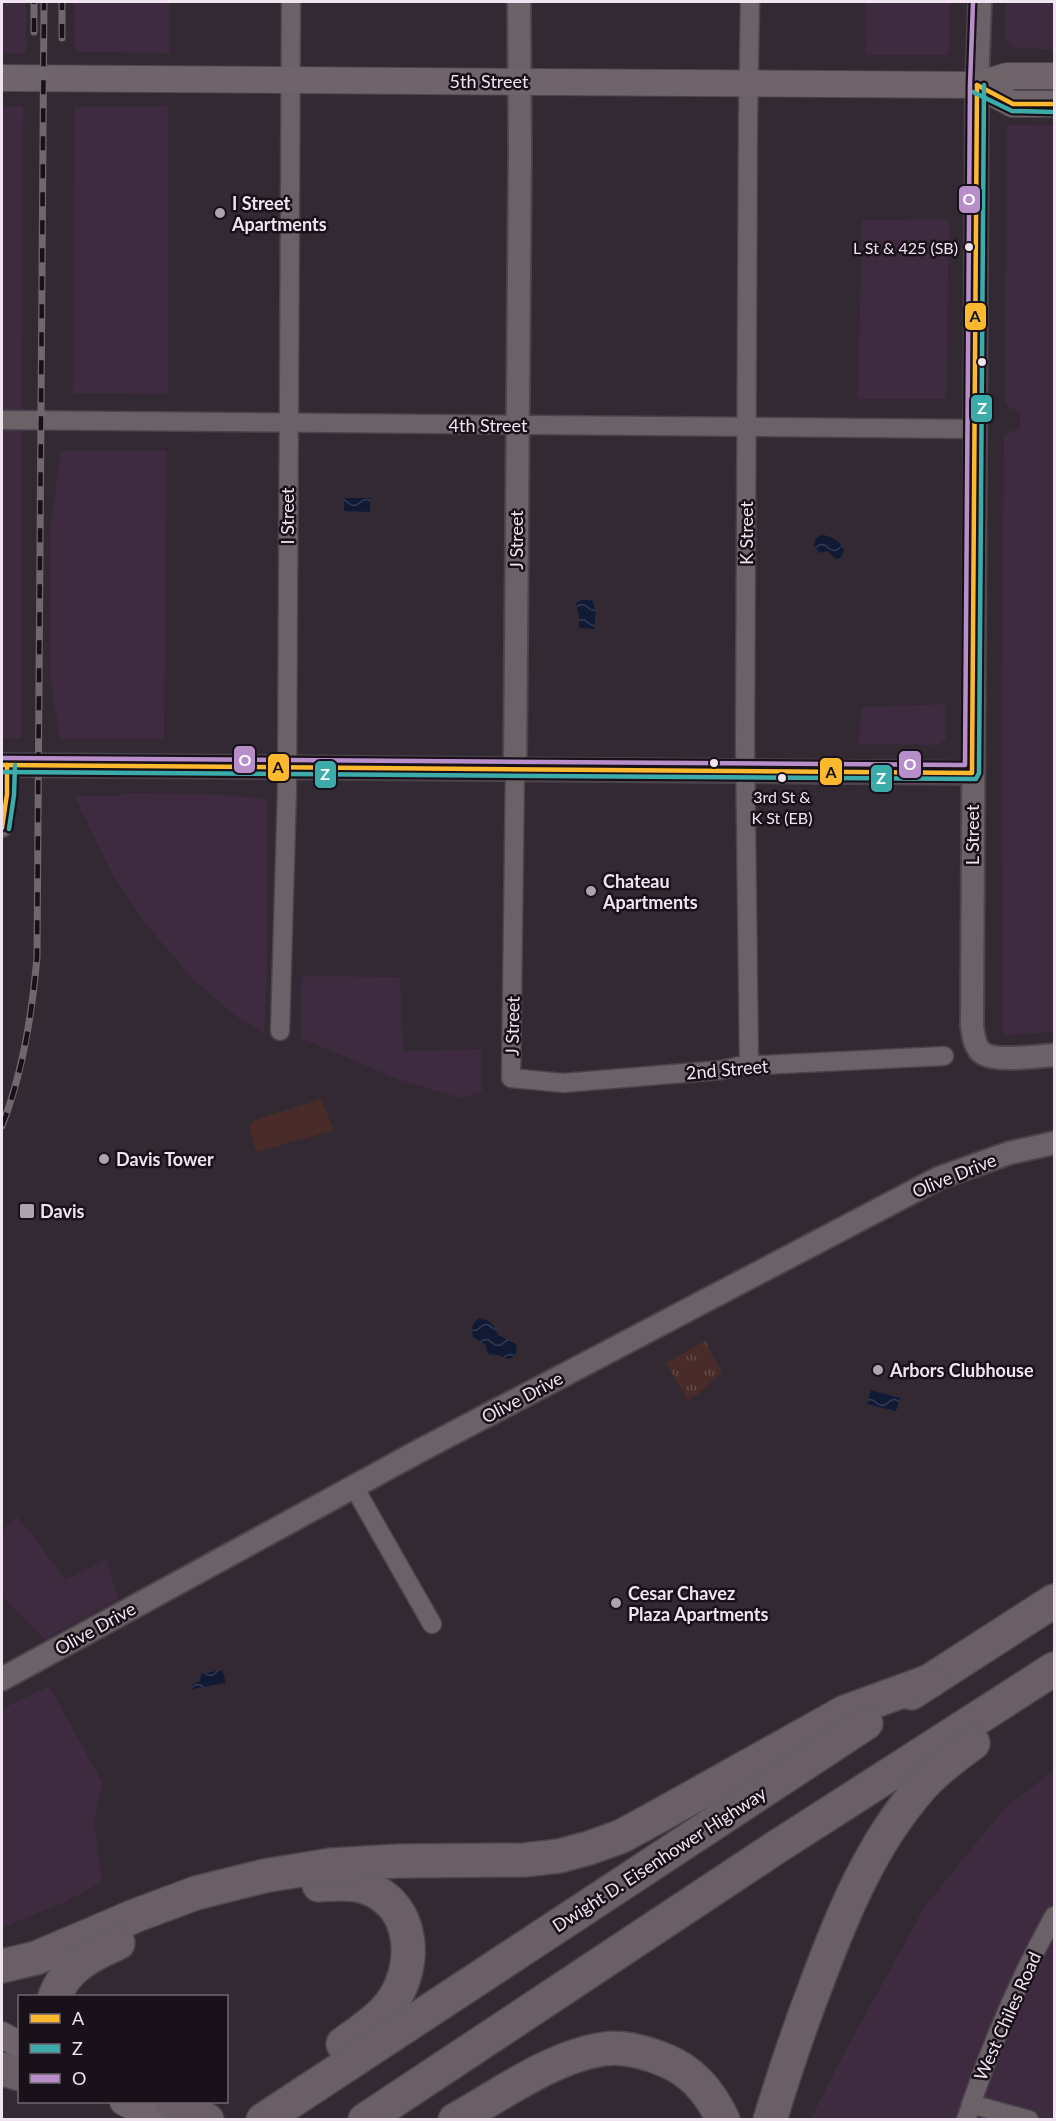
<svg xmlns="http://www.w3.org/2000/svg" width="1056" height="2121" viewBox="0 0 1056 2121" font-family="Lato,sans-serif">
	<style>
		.built { fill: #3e2b3f }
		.grass { fill: url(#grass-tufts) }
		.garden { fill: #492b29 }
		.water { fill: url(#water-waves) }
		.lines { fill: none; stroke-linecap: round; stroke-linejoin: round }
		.minor-casing { stroke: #4c444c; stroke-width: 21 }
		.tertiary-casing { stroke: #4c444c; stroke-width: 26 }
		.secondary-casing { stroke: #4c444c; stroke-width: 28 }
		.motorway-casing { stroke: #4c444c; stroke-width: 36 }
		.minor { stroke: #6a6267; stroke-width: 18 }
		.tertiary { stroke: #6a6267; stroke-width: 22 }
		.secondary { stroke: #6e6469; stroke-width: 26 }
		.motorway { stroke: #695f65; stroke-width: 33 }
		.rail-casing { stroke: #6e676d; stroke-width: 7 }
		.rail { stroke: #191119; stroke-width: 4.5; stroke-dasharray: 14; stroke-linecap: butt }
		.bus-1-casing { stroke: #191119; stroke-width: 9 }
		.bus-2-casing { stroke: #191119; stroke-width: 9 }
		.bus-3-casing { stroke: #191119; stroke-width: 9 }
		.bus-1 { stroke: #fcb82e; stroke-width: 4.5 }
		.bus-2 { stroke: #3cacab; stroke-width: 4.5 }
		.bus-3 { stroke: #b78eca; stroke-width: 4.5 }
		.poi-dot { fill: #aea3ae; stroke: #191119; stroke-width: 2 }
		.bus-dot { fill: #f0e4f0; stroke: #191119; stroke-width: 2 }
		.labels { text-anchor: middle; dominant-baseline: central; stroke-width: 5; stroke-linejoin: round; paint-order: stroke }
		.bus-label { font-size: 16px; fill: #f0e4f0; stroke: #191119; text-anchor: end }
		.street-label { font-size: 18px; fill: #f0e4f0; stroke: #191119 }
		.poi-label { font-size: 18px; font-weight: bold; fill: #f0e4f0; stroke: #191119; text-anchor: start }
		.line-badge { stroke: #191119; stroke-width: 2 }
		.badge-label { font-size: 16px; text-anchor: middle; font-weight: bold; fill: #fff }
		.pale-badge-label { font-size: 16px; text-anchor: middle; font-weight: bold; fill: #111 }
	</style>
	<defs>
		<pattern id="grass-tufts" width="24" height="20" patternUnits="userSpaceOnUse" patternTransform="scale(1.5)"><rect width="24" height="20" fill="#492b29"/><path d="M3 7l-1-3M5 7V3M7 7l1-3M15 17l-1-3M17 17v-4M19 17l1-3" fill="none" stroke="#644a48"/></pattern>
		<pattern id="water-waves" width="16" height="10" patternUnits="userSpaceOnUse" patternTransform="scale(1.5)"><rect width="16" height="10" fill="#101a35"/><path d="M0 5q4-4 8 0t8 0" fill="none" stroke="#333b53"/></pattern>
	</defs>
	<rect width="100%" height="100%" fill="#322932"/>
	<g class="built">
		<rect x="2" y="2" width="24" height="51"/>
		<polygon points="74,2 169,2 169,53 80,52 74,46"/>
		<polygon points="865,2 950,2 949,52 946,55 866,55"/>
		<polygon points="1006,2 1054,2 1054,50 1012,47 1006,39"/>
		<polygon points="2,106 23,107 21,738 2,738"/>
		<polygon points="168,106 168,394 73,393 74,107"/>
		<polygon points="1007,125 1054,126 1054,1032 1003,1035 1001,749 1004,436 1008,432 1020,429 1020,419 1019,411 1008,408 1005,403"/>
		<polygon points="949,219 946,399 858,399 862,220"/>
		<polygon points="61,451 167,451 164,738 60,738 50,676 50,530"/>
		<polygon points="945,704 946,738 940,745 859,744 861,707"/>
		<polygon points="128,793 212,794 267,799 267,976 264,1033 237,1017 191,977 145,923 112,873 74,796 116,796"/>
		<polygon points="302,976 400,977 403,1051 481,1049 482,1091 461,1098 397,1079 301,1038"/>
		<polygon points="17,1517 32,1534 65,1580 107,1559 118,1600 45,1639 2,1596 2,1530"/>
		<polygon points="49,1686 102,1782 94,1823 102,1882 67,1901 2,1928 2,1709"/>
		<polygon points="1054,1770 1054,2119 810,2120 841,2059 925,1906 1004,1809"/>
	</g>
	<polygon class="grass" points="705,1341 722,1372 699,1393 688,1400 666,1363"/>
	<polygon class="garden" points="321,1099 334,1130 256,1152 249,1127 255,1120"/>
	<g class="water">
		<polygon points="344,498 370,498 370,512 344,511"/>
		<path d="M822,535C832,536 842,542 844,552L840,558L836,559L827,551L820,553L814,546L815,539Z"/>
		<polygon points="592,600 596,611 594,629 579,628 579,615 576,603 582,600"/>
		<path d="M479,1318C491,1320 493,1324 498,1335L516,1344L517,1349L514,1357L508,1359L497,1355L488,1354L485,1344L473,1337C471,1328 472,1324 479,1318Z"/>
		<polygon points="871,1390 900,1398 896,1411 867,1404"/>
		<polygon points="222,1670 226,1683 192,1689 192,1685 200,1681 201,1674"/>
	</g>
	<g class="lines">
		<defs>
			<g id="minor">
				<polyline points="2,420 975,429"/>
				<polyline points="515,770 511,1078 563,1083 721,1070 749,1064 762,1065 944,1056"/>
				<polyline points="2,828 7,794 7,765"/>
				<polyline points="280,1031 287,790 291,2"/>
				<polyline points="749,1064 745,742 748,118 750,2"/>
				<polyline points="354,1487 432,1624"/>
				<polyline points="971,2104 1029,2120"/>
				<path d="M966,2120C989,2049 1018,1981 1054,1916"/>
			</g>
			<g id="tertiary">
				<path d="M980,2L977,85L972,1025C973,1035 975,1049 984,1054C998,1062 1038,1056 1054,1055"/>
				<polyline points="2,765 972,773"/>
				<polyline points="515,770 520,152 519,2"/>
				<polyline points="2,1679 421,1450 939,1178 1009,1153 1054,1143"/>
			</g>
			<g id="secondary">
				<polyline points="2,78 977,85 1007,76 1054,76"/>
				<polyline points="977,85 1013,104 1054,104"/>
				<polyline points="2,2035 20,2045"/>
				<polyline points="123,2102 159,2120"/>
			</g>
			<g id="motorway">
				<polyline points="911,1693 1054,1601"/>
				<path d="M319,1885C334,1884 351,1882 365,1887C416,1904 419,1968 389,2006C377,2021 359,2032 343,2044"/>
				<polyline points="2,1966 36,1958 137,1915 196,1893 264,1876 331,1865 399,1861 524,1860 559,1856 589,1848 622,1836 655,1818 845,1712 930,1681"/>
				<path d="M55,1996C66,1967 91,1955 118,1943"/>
				<polyline points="2,2069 20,2074"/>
				<polyline points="171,2102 207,2120"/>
				<polyline points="263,2120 866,1723"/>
				<polyline points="365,2120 775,1848 1054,1669"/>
				<path d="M455,2120C500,2095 553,2056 604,2049C626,2046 648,2053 667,2061C693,2072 711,2094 723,2120"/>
				<path d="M770,2120C784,2074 799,2029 816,1985C842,1915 871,1844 921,1787C936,1770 955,1756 973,1743"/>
			</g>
		</defs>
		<use href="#minor" class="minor-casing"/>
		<use href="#tertiary" class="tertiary-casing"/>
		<use href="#secondary" class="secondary-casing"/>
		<use href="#motorway" class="motorway-casing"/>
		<use href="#minor" class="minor"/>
		<use href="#tertiary" class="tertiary"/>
		<use href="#secondary" class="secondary"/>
		<use href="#motorway" class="motorway"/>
		<defs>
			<g id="rail">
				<polyline points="34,32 34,2"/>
				<polyline points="62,38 62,2"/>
				<path d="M2,1126C23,1072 32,1015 37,957L44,2"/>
			</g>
		</defs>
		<use href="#rail" class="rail-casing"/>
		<use href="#rail" class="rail"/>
		<defs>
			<g id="bus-1">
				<polyline points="977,85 1013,104 1054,104"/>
				<polyline points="2,765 972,773 977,85"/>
				<polyline points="2,828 7,794 7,765"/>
			</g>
			<g id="bus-2">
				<polyline points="973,92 1012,111 1054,112"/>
				<polyline points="2,772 976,779 979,773 984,85"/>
				<polyline points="9,829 14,795 15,765"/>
			</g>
			<polyline id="bus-3" points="2,758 965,765 970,85 973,2"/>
		</defs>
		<use href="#bus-1" class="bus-1-casing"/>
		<use href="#bus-2" class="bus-2-casing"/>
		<use href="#bus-3" class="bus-3-casing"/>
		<use href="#bus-1" class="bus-1"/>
		<use href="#bus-2" class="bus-2"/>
		<use href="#bus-3" class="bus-3"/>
	</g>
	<g class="poi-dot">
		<circle cx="220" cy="213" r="6"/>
		<circle cx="591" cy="891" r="6"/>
		<circle cx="104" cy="1159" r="6"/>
		<rect x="19" y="1203" width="16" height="16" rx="3"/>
		<circle cx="878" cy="1370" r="6"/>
		<circle cx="616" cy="1603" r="6"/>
	</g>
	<g class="bus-dot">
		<circle cx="969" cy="247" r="5"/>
		<circle cx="982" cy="362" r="5"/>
		<circle cx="714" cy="763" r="5"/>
		<circle cx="782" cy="778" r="5"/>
	</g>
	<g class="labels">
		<g class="bus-label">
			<text x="958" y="247">L St &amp; 425 (SB)</text>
			<text x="782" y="796" text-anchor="middle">3rd St &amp;<tspan x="782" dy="21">K St (EB)</tspan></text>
		</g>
		<g class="street-label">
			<text x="489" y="81">5th Street</text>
			<text x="488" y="425">4th Street</text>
			<text transform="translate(287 516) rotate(-90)">I Street</text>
			<text transform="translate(746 533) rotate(-90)">K Street</text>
			<text transform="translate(516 540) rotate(-90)">J Street</text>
			<text transform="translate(972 835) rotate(-90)">L Street</text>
			<text transform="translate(512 1026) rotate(-89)">J Street</text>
			<text transform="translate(727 1069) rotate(-5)">2nd Street</text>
			<text transform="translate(954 1175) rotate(-22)">Olive Drive</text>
			<text transform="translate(522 1397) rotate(-28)">Olive Drive</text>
			<text transform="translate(95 1628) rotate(-29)">Olive Drive</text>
			<text transform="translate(659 1859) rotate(-33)">Dwight D. Eisenhower Highway</text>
			<text transform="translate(1007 2016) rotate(-66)">West Chiles Road</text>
		</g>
		<g class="poi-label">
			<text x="232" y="203">I Street<tspan x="232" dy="21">Apartments</tspan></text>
			<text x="603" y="881">Chateau<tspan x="603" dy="21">Apartments</tspan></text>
			<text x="116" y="1159">Davis Tower</text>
			<text x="40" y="1211">Davis</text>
			<text x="890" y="1370">Arbors Clubhouse</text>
			<text x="628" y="1593">Cesar Chavez<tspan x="628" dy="21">Plaza Apartments</tspan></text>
		</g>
	</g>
	<g class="line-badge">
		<rect x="958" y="185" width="23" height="29" rx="6" fill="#b78eca"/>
		<rect x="964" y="302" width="23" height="29" rx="6" fill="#fcb82e"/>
		<rect x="970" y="394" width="23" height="29" rx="6" fill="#3cacab"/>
		<rect x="233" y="745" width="23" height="29" rx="6" fill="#b78eca"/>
		<rect x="898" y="750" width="24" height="29" rx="6" fill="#b78eca"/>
		<rect x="267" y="753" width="23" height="29" rx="6" fill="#fcb82e"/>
		<rect x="819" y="757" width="24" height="29" rx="6" fill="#fcb82e"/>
		<rect x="314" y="760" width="23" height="29" rx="6" fill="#3cacab"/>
		<rect x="870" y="764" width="23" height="29" rx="6" fill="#3cacab"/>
	</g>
	<g class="badge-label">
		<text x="969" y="205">O</text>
		<text x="982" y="414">Z</text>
		<text x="245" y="766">O</text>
		<text x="910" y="770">O</text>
		<text x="325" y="780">Z</text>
		<text x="881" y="784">Z</text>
	</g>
	<g class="pale-badge-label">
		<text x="975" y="322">A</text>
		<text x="278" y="773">A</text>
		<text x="831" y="778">A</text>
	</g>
	<rect width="1056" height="2121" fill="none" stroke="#f0e4f0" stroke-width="6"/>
	<rect x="18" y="1995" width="210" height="108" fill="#191119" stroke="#6f656f" stroke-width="1.5"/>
	<rect x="30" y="2014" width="30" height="9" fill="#fcb82e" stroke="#6f656f" stroke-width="1.5"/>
	<text x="72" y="2025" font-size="18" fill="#f0e4f0">A</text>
	<rect x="30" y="2044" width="30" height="9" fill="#3cacab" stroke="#6f656f" stroke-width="1.5"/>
	<text x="72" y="2055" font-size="18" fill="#f0e4f0">Z</text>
	<rect x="30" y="2074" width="30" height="9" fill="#b78eca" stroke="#6f656f" stroke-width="1.5"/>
	<text x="72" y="2085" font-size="18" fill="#f0e4f0">O</text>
</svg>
